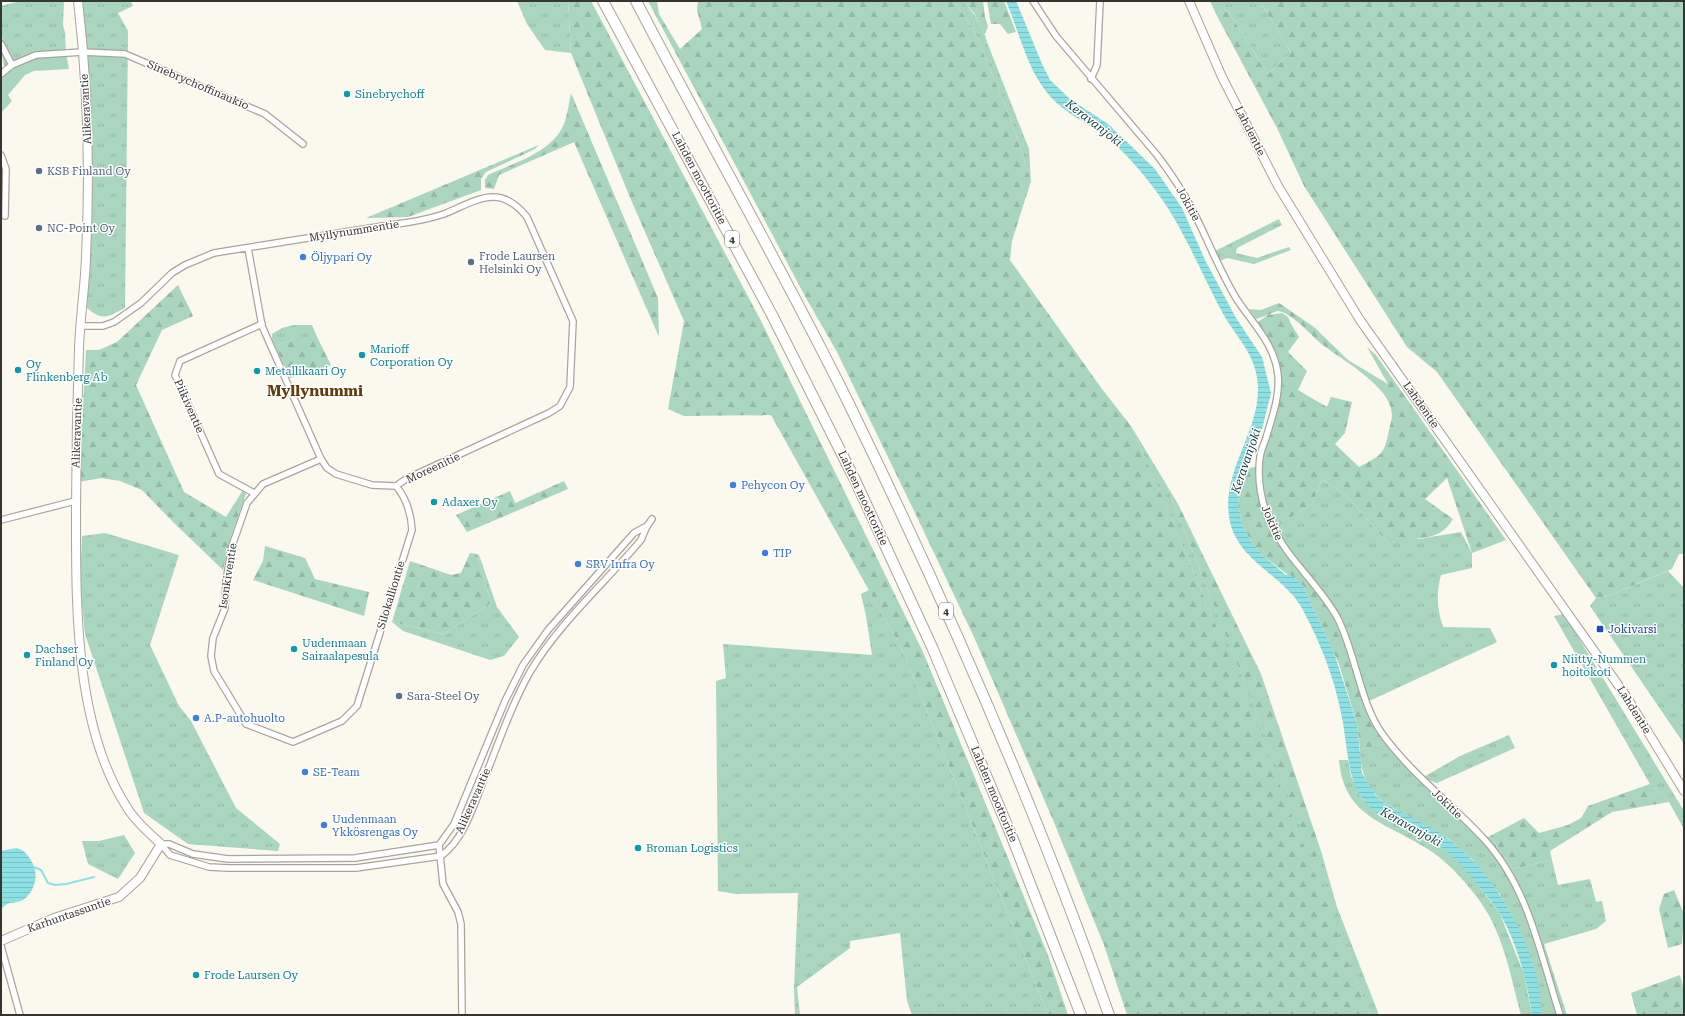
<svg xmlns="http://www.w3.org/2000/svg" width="1685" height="1016" viewBox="0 0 1685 1016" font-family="'Roboto Serif',serif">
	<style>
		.grass { fill: url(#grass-tufts) }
		.forest { fill: url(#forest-firs); fill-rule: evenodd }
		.green { fill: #aad6c0 }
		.water { fill: url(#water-rules) }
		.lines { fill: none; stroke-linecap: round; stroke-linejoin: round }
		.stream { stroke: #8de0e3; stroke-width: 2 }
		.street-casing { stroke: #a8a59b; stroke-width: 8 }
		.secondary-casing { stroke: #a8a59b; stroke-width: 10 }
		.highway-casing { stroke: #a8a59b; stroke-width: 12 }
		.street { stroke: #fff; stroke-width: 5.5 }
		.secondary { stroke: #fff; stroke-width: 8 }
		.highway { stroke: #fff; stroke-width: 10 }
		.culture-dot { fill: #0f9aa8; stroke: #fff; stroke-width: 1.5 }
		.service-dot { fill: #5c6f8a; stroke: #fff; stroke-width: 1.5 }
		.shop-dot { fill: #3f7fe0; stroke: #fff; stroke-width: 1.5 }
		.transit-dot { fill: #1a4fb4; stroke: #fff; stroke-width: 1.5 }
		.labels { text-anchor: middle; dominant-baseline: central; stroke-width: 3; stroke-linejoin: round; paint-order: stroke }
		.shield { fill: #fff; stroke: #72726f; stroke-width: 1 }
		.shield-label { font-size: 10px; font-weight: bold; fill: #363531 }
		.street-label { font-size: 11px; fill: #363531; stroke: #fff }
		.culture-label { font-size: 11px; fill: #0d838f; stroke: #fff; text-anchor: start }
		.service-label { font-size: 11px; fill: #4e5e75; stroke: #fff; text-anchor: start }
		.shop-label { font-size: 11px; fill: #366cbe; stroke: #fff; text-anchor: start }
		.transit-label { font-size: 11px; fill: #164399; stroke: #fff; text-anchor: start }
		.water-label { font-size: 12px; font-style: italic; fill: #194142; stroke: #fff }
		.district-label { font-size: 15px; font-weight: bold; fill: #643d0e; stroke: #fff }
	</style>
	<defs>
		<pattern id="grass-tufts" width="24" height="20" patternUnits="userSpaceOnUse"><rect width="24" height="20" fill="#aad6c0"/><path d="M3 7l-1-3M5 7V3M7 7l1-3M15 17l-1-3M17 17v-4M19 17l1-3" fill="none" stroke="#93b8a5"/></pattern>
		<pattern id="forest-firs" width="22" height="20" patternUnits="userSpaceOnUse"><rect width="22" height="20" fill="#aad6c0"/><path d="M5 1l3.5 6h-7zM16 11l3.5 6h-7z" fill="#93b8a5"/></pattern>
		<pattern id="water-rules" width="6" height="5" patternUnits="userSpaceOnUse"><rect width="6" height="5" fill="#8de0e3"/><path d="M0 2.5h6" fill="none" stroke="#7ac1c3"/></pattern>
	</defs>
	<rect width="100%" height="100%" fill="#fbf8ed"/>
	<g class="grass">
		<polygon points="20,1 64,1 63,26 65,32 66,53 5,71 1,49 6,47 1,36 1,6"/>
		<path d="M77,1H131L133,6L118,13L128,31L125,308C108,316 103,322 87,308L90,256L89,139Z"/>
		<polygon points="517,1 568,1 571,53 545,50 527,24"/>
		<path d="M954,1H963C973,12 984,27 987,42L1029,149L1031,181L1011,120L973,28Z"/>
		<polygon points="1210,1 1260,1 1291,53 1268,74 1228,11 1216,14"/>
		<polygon points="1279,219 1282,225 1237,248 1236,253 1257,258 1289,247 1291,250 1254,264 1227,258 1217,262 1213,252"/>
		<polygon points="294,325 312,325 318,339 294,339 275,346 272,339 272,334 282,328"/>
		<path d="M1131,426L1166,484L1314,858L1321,851L1337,907L1379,1015H1370C1291,818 1217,620 1131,426Z"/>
		<path d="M1322,479L1347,496L1388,543L1402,539H1419L1461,532L1472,553V568L1441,575C1436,593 1437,609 1443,627L1490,628L1497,642L1367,702L1272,528L1312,504Z"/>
		<polygon points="105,533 179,555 150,645 179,706 191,721 236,808 280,844 278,851 188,844 144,813 85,634 80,586 82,536"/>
		<polygon points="477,554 479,555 497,607 519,637 504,656 490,660 403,631 392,622 444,634 491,603"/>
		<polygon points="1668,571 1684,588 1684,744 1590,606 1596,598 1608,596"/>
		<polygon points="869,590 904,653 1048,1015 912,1015 907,1001 900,933 850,941 850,948 797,987 800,1015 795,1015 794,988 798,893 736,894 718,891 716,681 726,678 723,644 872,655 866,616 861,594"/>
		<polygon points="1564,614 1684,811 1684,829 1669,802 1650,784 1554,616"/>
		<path d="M1509,735L1515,748L1437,783L1423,778L1484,839L1490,836L1513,869L1552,860L1558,885L1590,879L1596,902L1602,901L1606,921L1596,929L1544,944L1567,1015H1542L1532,961L1509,910L1499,893L1472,859L1448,838L1384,803C1367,788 1360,771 1360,749L1389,743L1422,778L1460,756Z"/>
		<path d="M1339,760H1348L1351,776L1362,799L1415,834L1433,842L1448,852L1459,861L1492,903L1500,914L1524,974L1532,1015H1521C1510,974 1503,930 1476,896C1462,878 1446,860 1426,848C1385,822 1344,817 1339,760Z"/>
		<polygon points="124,835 135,853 118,879 88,864 82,841 99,841"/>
	</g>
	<g class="forest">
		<polygon points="568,1 591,1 760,319 923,652 1048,955 1068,1015 1048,1015 904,653 771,415 684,416 668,409 684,321 631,200 571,53"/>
		<polygon points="648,1 657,1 659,14 680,49 702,29 697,10 698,1 954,1 973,28 1011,120 1031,181 1012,241 1010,260 1102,389 1131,426 1164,501 1235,672 1370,1015 1127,1015 1104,945 1053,820 974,637 916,515 837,352 806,298"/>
		<polygon points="963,1 983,1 985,17 988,26 985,34 974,13"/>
		<polygon points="987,1 1004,1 1016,32 1008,34 1000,24 991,24"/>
		<polygon points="1260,1 1684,1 1684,554 1679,554 1672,569 1608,596 1596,598 1437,372 1407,347 1304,186 1277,128 1216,14 1228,11 1268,74 1291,53"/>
		<path d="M571,93L658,298L659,337L574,142L499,175L494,189L485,188V180L488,175C514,163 556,151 565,121C568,112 569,102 571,93Z"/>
		<polygon points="539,145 535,149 486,172 481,179 481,190 408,217 366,218"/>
		<polygon points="178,285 193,316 162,330 136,385 184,492 226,517 243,490 246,494 231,536 223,570 173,522 142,490 120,481 101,478 79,482 86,350 99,350 117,342"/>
		<path d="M1279,303L1314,327L1348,360L1388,384L1367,347L1376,355L1506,540L1472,553L1447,478L1425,499L1453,519C1438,545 1413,535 1388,543L1347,496L1322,479L1312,504L1273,528L1336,616L1367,702L1389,743L1360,749L1357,724L1339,664L1303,586L1263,556L1252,543L1242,525L1238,504L1240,488L1249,468L1260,466C1268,436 1287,382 1274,353C1269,343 1261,334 1255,324L1268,315L1256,319L1249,309L1261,310ZM1277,311C1291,311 1312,337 1323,345C1342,360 1392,387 1392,415C1392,420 1390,425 1389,430C1384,456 1381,455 1359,467L1335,444L1345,433L1352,402L1331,397L1327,407L1298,390L1307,371L1288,352L1299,337L1291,324L1288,317L1282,313L1268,315Z"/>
		<polygon points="294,339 318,339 331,365 312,373 290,378 275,346"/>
		<polygon points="564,481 568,489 467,532 456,515 510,491 515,503"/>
		<polygon points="1166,484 1178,504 1261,674 1321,851 1314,859"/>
		<polygon points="265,546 305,558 315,579 369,592 364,616 253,580 263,561"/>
		<polygon points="470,553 477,554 491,603 444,634 392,622 410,561 451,575 461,573"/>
		<polygon points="1650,784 1669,802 1612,812 1550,851 1552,860 1513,869 1490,836 1524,818 1539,833 1568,825 1581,818 1588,806"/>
		<polygon points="1674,890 1684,914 1682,944 1668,948 1659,909 1664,894"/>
		<polygon points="1680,975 1684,990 1684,1015 1637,1015 1631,993"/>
	</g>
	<path class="green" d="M66,53L69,69L34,71L25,75L8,95L12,101L1,113V74C21,56 40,55 66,53Z"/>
	<g class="water">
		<path d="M1006,1H1016L1042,64L1050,80L1070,99L1108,124L1128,143L1155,169L1182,208L1205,260L1236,318L1262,357L1271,393L1262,429L1240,488L1238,503L1242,525L1252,543L1263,556L1286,575H1291L1303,586L1334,653L1357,724L1362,773L1376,796L1384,803C1405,815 1428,824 1447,838C1492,870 1525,929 1538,982C1540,993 1540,1004 1542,1015H1532C1527,981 1517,941 1498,911C1492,901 1483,892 1475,882C1463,868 1453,854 1436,844C1410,828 1372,820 1357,790C1346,766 1347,739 1341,713C1334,677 1320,642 1303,610C1285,576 1239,562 1230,522C1217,466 1275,419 1253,363C1246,344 1230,328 1221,310C1205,280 1191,247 1174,218C1158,191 1139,168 1117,146C1095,125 1063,115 1045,90C1025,63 1019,31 1006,1Z"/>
		<path d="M16,848C25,850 28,855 33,864C39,876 34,893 23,900C13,905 11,899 1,909V851Z"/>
	</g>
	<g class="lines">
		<polyline class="stream" points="34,867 41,870 48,883 55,885 66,884 94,877"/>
		<defs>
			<g id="street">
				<path d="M1033,1L1056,36L1157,155C1169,171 1180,187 1190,205C1206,235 1218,268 1236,298C1252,323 1275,344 1278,375C1280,397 1272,417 1266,438C1264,444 1261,450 1260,457C1257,479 1261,504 1271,524C1287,559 1318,583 1337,617C1355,651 1360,702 1381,732C1410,773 1451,803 1484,839C1529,888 1540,954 1560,1015"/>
				<polyline points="1,44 12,65"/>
				<polyline points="1,74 12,65 36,55 83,52 125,54 265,114 303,144"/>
				<polyline points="1091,79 1097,65 1100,1"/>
				<polyline points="1,155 6,169 5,216"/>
				<path d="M81,326H103L114,322L141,303L172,273L185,265L214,253L389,225C407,223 426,220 444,214C476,201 499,182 527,217L573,321L570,387L560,406L549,413L406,479L396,486L372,485L336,474L327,468L321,459L262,326L248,248"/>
				<path d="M321,459L263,484L247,503L232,546L226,581L225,608L213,638L211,656L214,671L246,724L293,742L342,721L357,706L412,530C411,513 407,499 396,486"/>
				<polyline points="254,493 219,474 175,375 180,361 262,324"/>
				<polyline points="1,520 75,501"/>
				<path d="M161,844L170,855L209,867L228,868H356L441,856C466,838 475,800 487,772C500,739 512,704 530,672C560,622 604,584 641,540L647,526L652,519"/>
				<polyline points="161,844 169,844 193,854 228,859 355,858 439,845 454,824 505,701 523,665 548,630 634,533 647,526"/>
				<polyline points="439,845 443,884 458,912 461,924 462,1015"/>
				<polyline points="1,946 20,1015"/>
			</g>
			<g id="secondary">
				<polyline points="1189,1 1222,77 1278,186 1360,320 1626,696 1684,791"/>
				<path d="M1,941L54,918L119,897L140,878L161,844C149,833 136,822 128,809C76,730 76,613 76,522C76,464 77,406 79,348C80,318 85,287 86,257C90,172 88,86 78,1"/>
			</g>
			<g id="highway">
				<polyline points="603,1 771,313 855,480 932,647 1012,837 1081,1015"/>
				<path d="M636,1C706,136 782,268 849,404C946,603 1036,807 1109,1015"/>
			</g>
		</defs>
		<use href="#street" class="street-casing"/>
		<use href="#secondary" class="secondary-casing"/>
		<use href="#highway" class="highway-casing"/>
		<use href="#street" class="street"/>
		<use href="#secondary" class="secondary"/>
		<use href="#highway" class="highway"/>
	</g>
	<g class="culture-dot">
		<circle cx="347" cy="94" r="4"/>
		<circle cx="362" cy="355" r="4"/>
		<circle cx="18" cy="370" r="4"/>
		<circle cx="257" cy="371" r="4"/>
		<circle cx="434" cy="502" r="4"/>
		<circle cx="294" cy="649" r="4"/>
		<circle cx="27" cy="655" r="4"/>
		<circle cx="1554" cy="665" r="4"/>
		<circle cx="638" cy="848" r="4"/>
		<circle cx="196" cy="975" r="4"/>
	</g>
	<g class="service-dot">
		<circle cx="39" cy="171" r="4"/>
		<circle cx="39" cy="228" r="4"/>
		<circle cx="471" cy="262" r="4"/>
		<circle cx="399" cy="696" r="4"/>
	</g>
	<g class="shop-dot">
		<circle cx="303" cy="257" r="4"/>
		<circle cx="733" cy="485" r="4"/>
		<circle cx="765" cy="553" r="4"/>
		<circle cx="578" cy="564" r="4"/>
		<circle cx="196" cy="718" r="4"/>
		<circle cx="305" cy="772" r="4"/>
		<circle cx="324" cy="825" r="4"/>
	</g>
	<rect class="transit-dot" x="1596" y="625" width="8" height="8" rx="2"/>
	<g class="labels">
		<g class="shield">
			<rect x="725" y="231" width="14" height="16" rx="3"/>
			<rect x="939" y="603" width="14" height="16" rx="3"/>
		</g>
		<g class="shield-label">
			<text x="732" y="239">4</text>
			<text x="946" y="611">4</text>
		</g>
		<g class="street-label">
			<text transform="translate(198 85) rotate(23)">Sinebrychoffinaukio</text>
			<text transform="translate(86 109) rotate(-93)">Alikeravantie</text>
			<text transform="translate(1250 131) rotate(63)">Lahdentie</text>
			<text transform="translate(699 178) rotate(62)">Lahden moottoritie</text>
			<text transform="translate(1188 204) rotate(61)">Jokitie</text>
			<text transform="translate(354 231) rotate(-9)">Myllynummentie</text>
			<text transform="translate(1421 405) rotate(55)">Lahdentie</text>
			<text transform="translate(189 406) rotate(66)">Piikiventie</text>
			<text transform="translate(77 433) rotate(-88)">Alikeravantie</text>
			<text transform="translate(433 468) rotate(-25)">Moreenitie</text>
			<text transform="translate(863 498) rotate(65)">Lahden moottoritie</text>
			<text transform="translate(1272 523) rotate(66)">Jokitie</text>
			<text transform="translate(228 576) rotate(-81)">Isonkiventie</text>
			<text transform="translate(391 595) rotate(-73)">Silokalliontie</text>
			<text transform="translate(1634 710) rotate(58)">Lahdentie</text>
			<text transform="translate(994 794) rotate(67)">Lahden moottoritie</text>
			<text transform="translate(473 801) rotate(-66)">Alikeravantie</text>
			<text transform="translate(1447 804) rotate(44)">Jokitie</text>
			<text transform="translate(69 915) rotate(-19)">Karhuntassuntie</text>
		</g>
		<g class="culture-label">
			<text x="355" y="94">Sinebrychoff</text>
			<text x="370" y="349">Marioff<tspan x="370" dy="13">Corporation Oy</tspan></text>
			<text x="26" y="364">Oy<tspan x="26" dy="13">Flinkenberg Ab</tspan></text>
			<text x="265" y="371">Metallikaari Oy</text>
			<text x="442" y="502">Adaxer Oy</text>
			<text x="302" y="643">Uudenmaan<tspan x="302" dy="13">Sairaalapesula</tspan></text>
			<text x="35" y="649">Dachser<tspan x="35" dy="13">Finland Oy</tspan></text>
			<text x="1562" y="659">Niitty-Nummen<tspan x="1562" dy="13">hoitokoti</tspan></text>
			<text x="646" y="848">Broman Logistics</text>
			<text x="204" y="975">Frode Laursen Oy</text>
		</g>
		<g class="service-label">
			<text x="47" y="171">KSB Finland Oy</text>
			<text x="47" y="228">NC-Point Oy</text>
			<text x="479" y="256">Frode Laursen<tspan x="479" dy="13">Helsinki Oy</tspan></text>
			<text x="407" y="696">Sara-Steel Oy</text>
		</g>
		<g class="shop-label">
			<text x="311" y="257">Öljypari Oy</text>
			<text x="741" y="485">Pehycon Oy</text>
			<text x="773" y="553">TIP</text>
			<text x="586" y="564">SRV Infra Oy</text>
			<text x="204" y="718">A.P-autohuolto</text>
			<text x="313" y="772">SE-Team</text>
			<text x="332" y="819">Uudenmaan<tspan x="332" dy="13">Ykkösrengas Oy</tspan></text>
		</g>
		<g class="transit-label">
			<text x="1608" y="629">Jokivarsi</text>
		</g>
		<g class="water-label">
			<text transform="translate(1094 123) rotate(38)">Keravanjoki</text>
			<text transform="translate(1246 461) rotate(-71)">Keravanjoki</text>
			<text transform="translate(1411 827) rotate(29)">Keravanjoki</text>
		</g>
		<g class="district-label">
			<text x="315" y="391">Myllynummi</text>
		</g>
	</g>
	<rect width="1685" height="1016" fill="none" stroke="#363531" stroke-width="4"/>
</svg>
